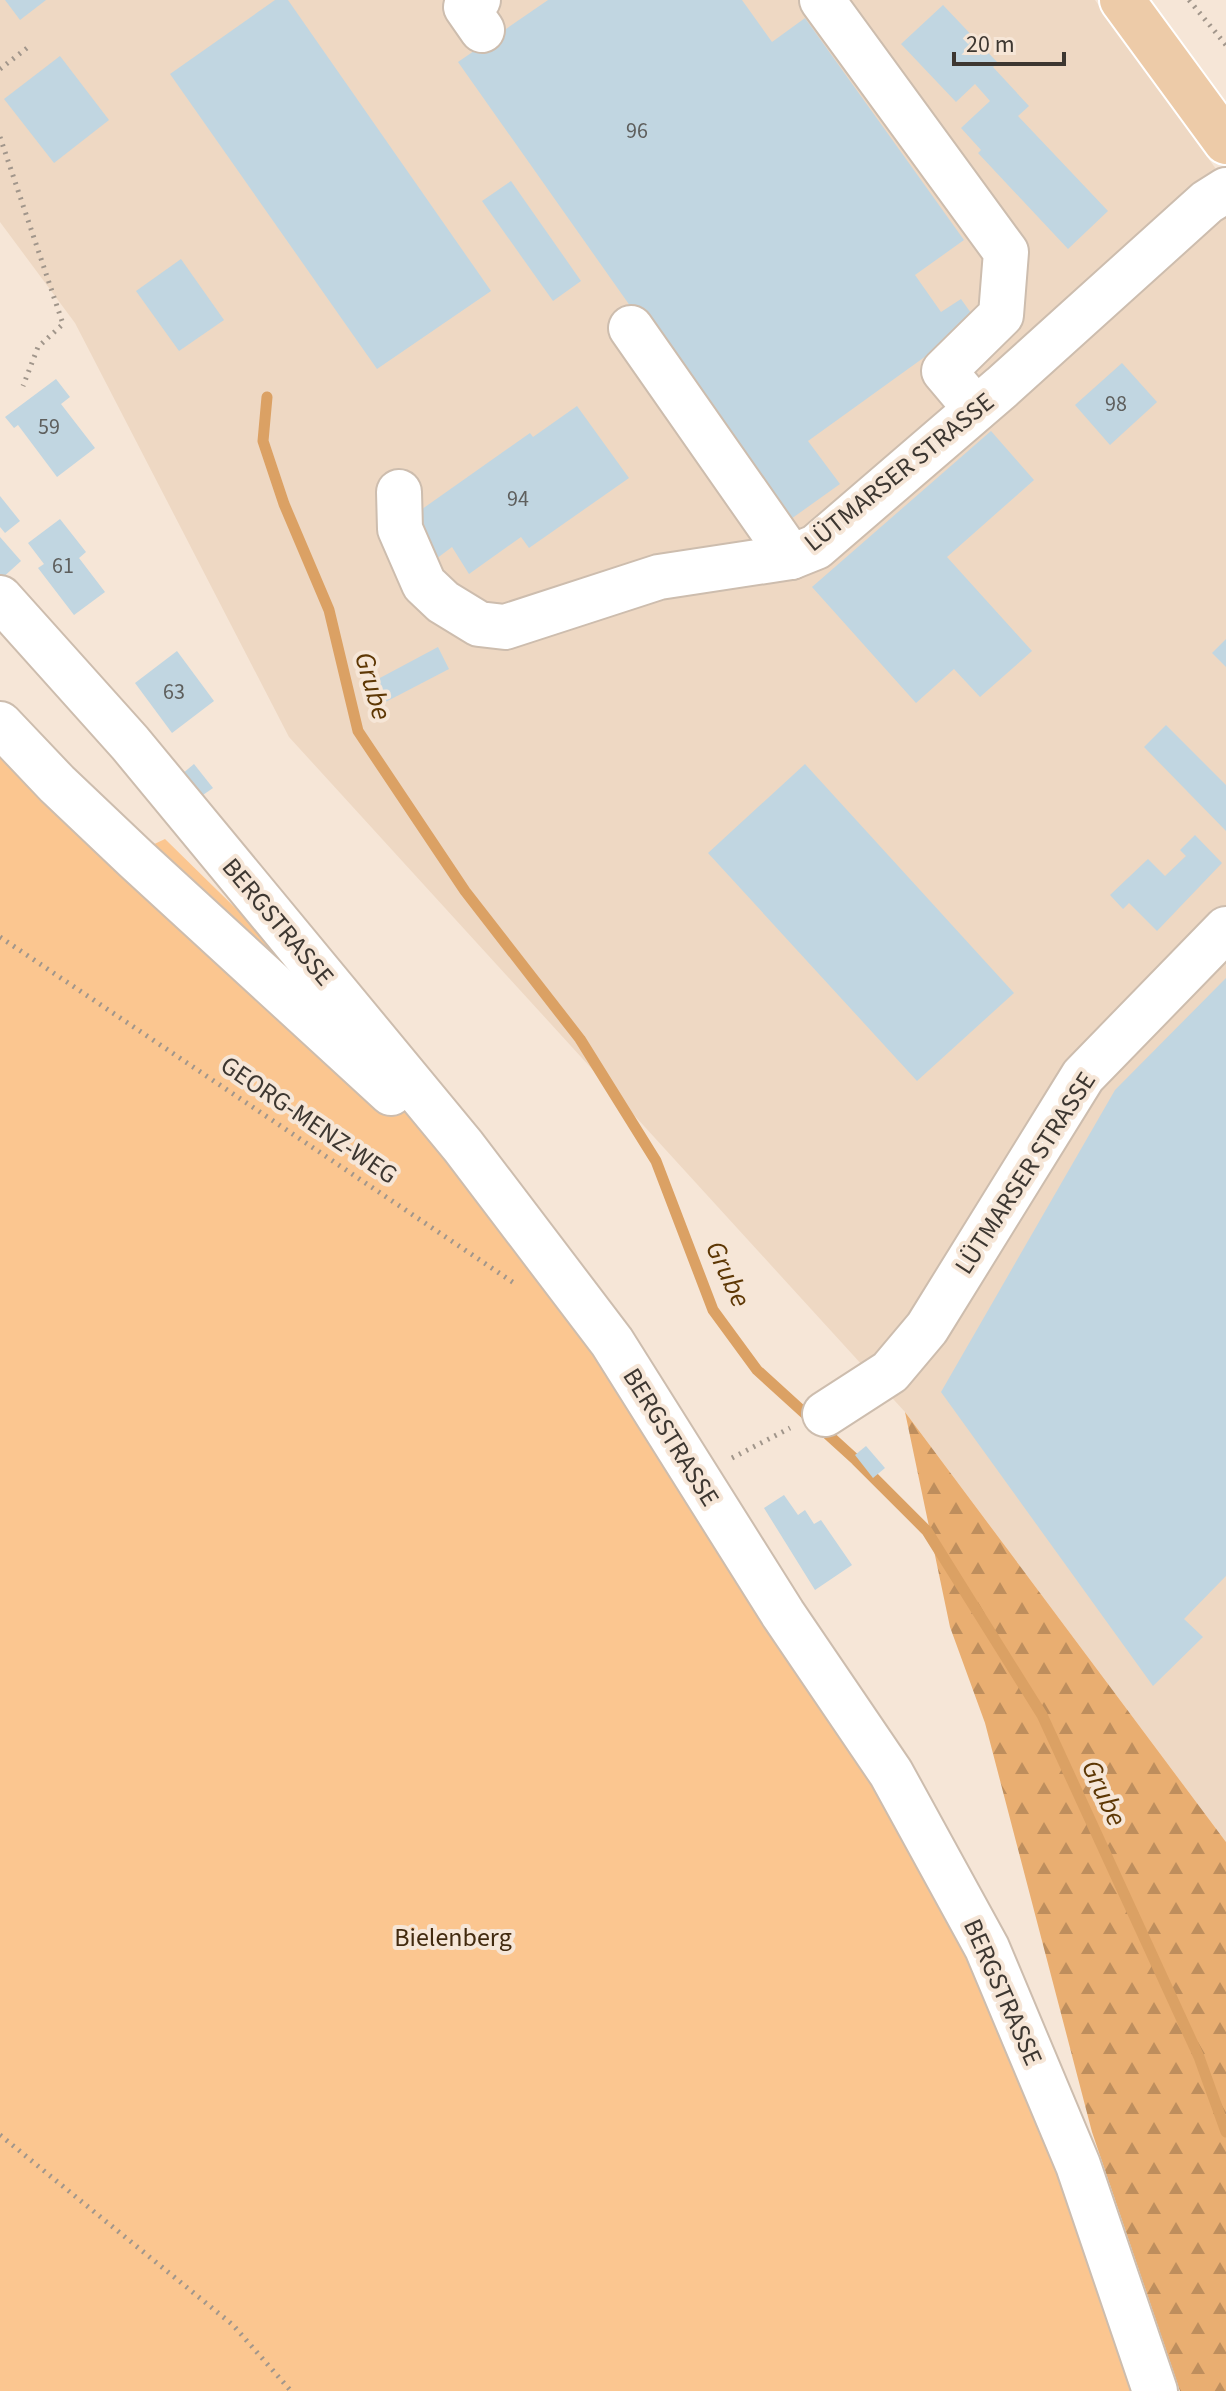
<svg xmlns="http://www.w3.org/2000/svg" width="1226" height="2391" viewBox="0 0 1226 2391" font-family="'Source Sans 3',sans-serif">
	<style>
		.built { fill: #eed8c3 }
		.forest { fill: url(#forest-firs) }
		.park { fill: #fbc690 }
		.lines { fill: none; stroke-linecap: round; stroke-linejoin: round }
		.stream { stroke: #dba164; stroke-width: 11 }
		.building { fill: #c1d6e1 }
		.minor-casing { stroke: #cdbdae; stroke-width: 48 }
		.major-casing { stroke: #fff; stroke-width: 48 }
		.path { stroke: #a1968b; stroke-width: 5; stroke-dasharray: 2 6; stroke-linecap: butt }
		.minor { stroke: #fff; stroke-width: 44 }
		.major { stroke: #edcba8; stroke-width: 44 }
		.labels { text-anchor: middle; dominant-baseline: central; stroke-width: 8; stroke-linejoin: round; paint-order: stroke }
		.number-label { font-size: 22px; fill: #5e5f5d }
		.street-label { font-size: 26px; fill: #3d3731; stroke: #f6e6d7 }
		.park-label { font-size: 26px; fill: #422a0f; stroke: #f6e6d7 }
		.water-label { font-size: 28px; font-style: italic; fill: #5d3704; stroke: #f6e6d7 }
	</style>
	<defs>
		<pattern id="forest-firs" width="22" height="20" patternUnits="userSpaceOnUse" patternTransform="scale(2)"><rect width="22" height="20" fill="#e9ae71"/><path d="M5 1l3.5 6h-7zM16 11l3.5 6h-7z" fill="#be8e5d"/></pattern>
	</defs>
	<rect width="100%" height="100%" fill="#f6e6d7"/>
	<polygon class="built" points="0,0 1095,0 1226,183 1226,1842 905,1412 289,737 75,323 0,222"/>
	<polygon class="forest" points="905,1412 1226,1842 1226,2391 1180,2391 1092,2132 985,1723 950,1627"/>
	<polygon class="park" points="0,752 131,855 165,839 371,1041 550,1281 981,1949 1148,2391 0,2391"/>
	<g class="lines">
		<polyline class="stream" points="267,397 263,441 284,504 329,610 358,731 465,891 580,1039 656,1161 713,1310 757,1370 856,1460 927,1531 1042,1715 1199,2057 1226,2132"/>
	</g>
	<g class="building">
		<polygon points="5,0 46,0 20,20"/>
		<polygon points="275,0 288,0 491,291 377,369 170,74"/>
		<polygon points="548,0 742,0 772,42 805,18 964,240 915,275 941,312 961,299 976,320 808,441 840,484 784,524 458,62"/>
		<polygon points="943,5 998,63 993,67 1029,106 1018,116 1108,211 1068,249 978,153 981,150 961,128 990,101 975,84 956,102 901,44"/>
		<polygon points="60,56 109,120 54,163 4,99"/>
		<polygon points="511,181 581,281 553,301 482,201"/>
		<polygon points="181,259 224,320 179,351 136,291"/>
		<polygon points="1122,363 1157,402 1110,445 1075,405"/>
		<polygon points="56,379 70,397 61,404 95,448 57,477 18,425 14,428 5,417"/>
		<polygon points="577,406 629,478 529,548 521,537 469,574 452,547 436,559 408,519 530,433 533,437"/>
		<polygon points="991,431 1034,480 947,557 1032,651 980,697 954,669 916,703 812,587"/>
		<polygon points="0,496 20,521 5,533 0,527"/>
		<polygon points="60,519 86,552 79,558 105,592 74,615 38,568 44,564 28,543"/>
		<polygon points="0,537 21,561 0,580"/>
		<polygon points="1226,639 1226,667 1212,653"/>
		<polygon points="438,647 449,669 374,708 363,687"/>
		<polygon points="177,651 214,701 172,733 135,683"/>
		<polygon points="1166,725 1226,785 1226,831 1144,747"/>
		<polygon points="194,764 213,788 200,797 182,774"/>
		<polygon points="805,764 1014,993 917,1081 708,853"/>
		<polygon points="1195,835 1222,863 1157,931 1129,903 1123,909 1110,895 1148,859 1165,876 1186,856 1180,850"/>
		<polygon points="1226,978 1226,1576 1184,1619 1203,1637 1153,1686 941,1392 1115,1090"/>
		<polygon points="866,1446 885,1468 873,1478 855,1455"/>
		<polygon points="784,1495 798,1515 805,1510 814,1524 821,1520 852,1565 815,1590 764,1508"/>
	</g>
	<g class="lines">
		<defs>
			<g id="minor">
				<polyline points="478,0 466,7 482,30"/>
				<polyline points="822,0 1006,252 1001,315 944,371 976,409"/>
				<polyline points="631,328 791,557"/>
				<polyline points="399,492 400,529 424,584 443,602 479,624 505,627 659,577 791,557 816,547 1002,387 1207,202 1226,190"/>
				<polyline points="0,598 130,743 463,1146 612,1342 783,1614 891,1773 987,1948 1078,2165 1155,2391"/>
				<polyline points="0,724 57,784 136,859 391,1093"/>
				<polyline points="825,1414 890,1372 927,1328 1083,1076 1226,929"/>
			</g>
			<polyline id="major" points="1122,0 1226,142"/>
		</defs>
		<use href="#minor" class="minor-casing"/>
		<use href="#major" class="major-casing"/>
		<g class="path">
			<polyline points="1189,0 1226,45"/>
			<polyline points="0,69 27,48"/>
			<polyline points="0,137 63,324 38,347 23,386"/>
			<polyline points="0,937 514,1283"/>
			<polyline points="732,1458 790,1428"/>
			<polyline points="0,2135 233,2325 291,2391"/>
		</g>
		<use href="#minor" class="minor"/>
		<use href="#major" class="major"/>
	</g>
	<g class="labels">
		<g class="number-label">
			<text x="637" y="131">96</text>
			<text x="1116" y="404">98</text>
			<text x="49" y="427">59</text>
			<text x="518" y="499">94</text>
			<text x="63" y="566">61</text>
			<text x="174" y="692">63</text>
		</g>
		<g class="street-label">
			<text transform="translate(899 472) rotate(-39)">LÜTMARSER STRASSE</text>
			<text transform="translate(278 922) rotate(50)">BERGSTRASSE</text>
			<text transform="translate(309 1120) rotate(34)">GEORG-MENZ-WEG</text>
			<text transform="translate(1025 1173) rotate(-57)">LÜTMARSER STRASSE</text>
			<text transform="translate(671 1437) rotate(58)">BERGSTRASSE</text>
			<text transform="translate(1003 1992) rotate(66)">BERGSTRASSE</text>
		</g>
		<g class="park-label">
			<text x="453" y="1937">Bielenberg</text>
		</g>
		<g class="water-label">
			<text transform="translate(373 686) rotate(74)">Grube</text>
			<text transform="translate(728 1274) rotate(65)">Grube</text>
			<text transform="translate(1104 1793) rotate(65)">Grube</text>
		</g>
	</g>
	<path d="M954 52v12h110v-12" fill="none" stroke="#3d3731" stroke-width="4"/>
	<text x="966" y="52" font-size="24" fill="#3d3731" stroke="#f6e6d7" stroke-width="6" paint-order="stroke">20 m</text>
</svg>
